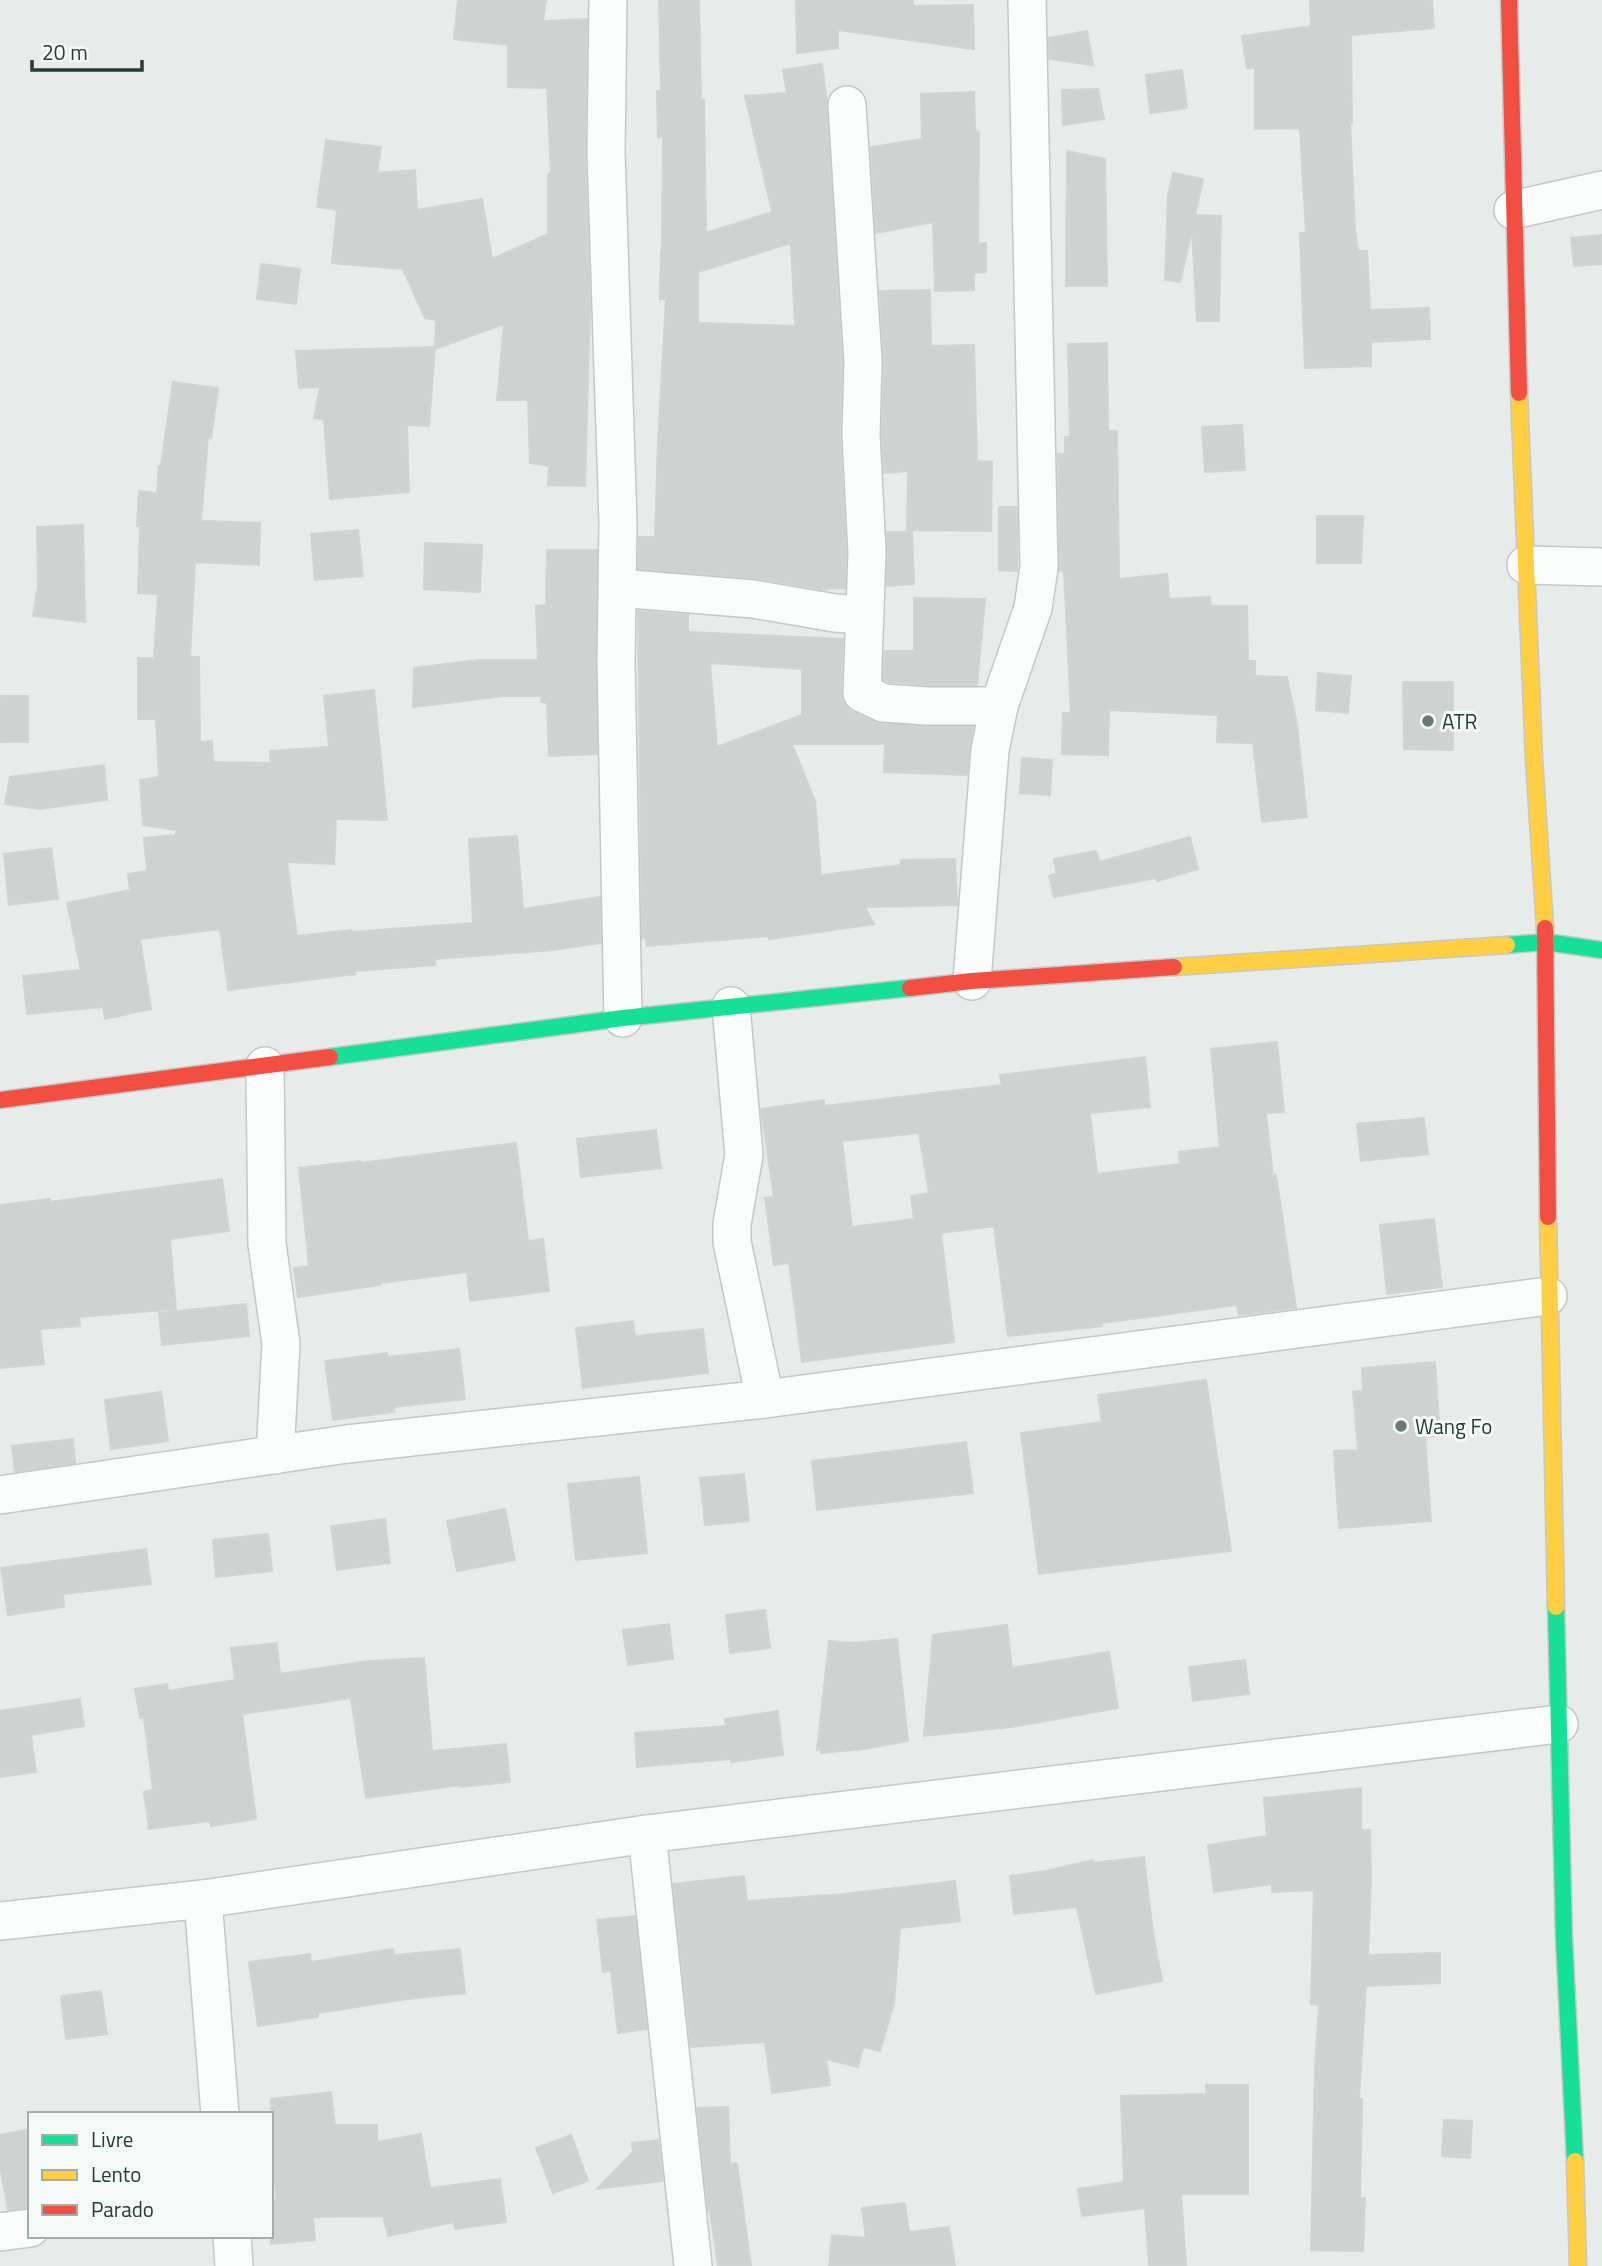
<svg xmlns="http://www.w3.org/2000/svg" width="1602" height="2266" viewBox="0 0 1602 2266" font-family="'Titillium Web',sans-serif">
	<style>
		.building { fill: #ced2d1; stroke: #d0d4d2; stroke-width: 2; fill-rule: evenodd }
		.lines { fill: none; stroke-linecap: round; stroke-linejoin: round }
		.street-casing { stroke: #c4c8c6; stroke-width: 40 }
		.fast-casing { stroke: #c4c9c7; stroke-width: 19 }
		.slow-casing { stroke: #c4c9c7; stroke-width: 19 }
		.jam-casing { stroke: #c4c9c7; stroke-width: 19 }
		.street { stroke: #fbfcfc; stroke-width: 37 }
		.fast { stroke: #16e098; stroke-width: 16 }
		.slow { stroke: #ffcf43; stroke-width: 16 }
		.jam { stroke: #f24e42; stroke-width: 16 }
		.poi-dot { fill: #6a7a75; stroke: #f5f9f7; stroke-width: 2.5 }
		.labels { text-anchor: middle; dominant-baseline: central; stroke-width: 6; stroke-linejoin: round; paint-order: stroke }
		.poi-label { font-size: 21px; fill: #263d37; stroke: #f5f9f7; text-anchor: start }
	</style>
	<rect width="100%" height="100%" fill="#e7ebe9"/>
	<g class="building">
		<polygon points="458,0 546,0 543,21 587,19 585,154 590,304 585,486 548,485 549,466 530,463 528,400 497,400 504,324 435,349 436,320 425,318 403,269 332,263 337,210 317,207 326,140 381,147 377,173 415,170 417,210 482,199 492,259 548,234 548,174 551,174 547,88 508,87 508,45 454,39"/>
		<path d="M659,0H699L701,99H704L706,233L772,212L745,96L787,93L783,70L822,64L827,102L842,361L840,435L846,552L845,588L821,589L755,578L638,569L639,537H655L658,442L666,299H660L661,250H662L663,137H658L657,91H661ZM791,243L795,326L698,323V272Z"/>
		<polygon points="796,0 913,0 913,6 973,5 974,49 838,30 838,48 797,53"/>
		<polygon points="1310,0 1432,0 1434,28 1351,35 1352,123 1350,123 1355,230 1358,251 1367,251 1370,310 1429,308 1430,339 1371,342 1371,366 1305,368 1300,233 1306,233 1300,128 1255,129 1255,67 1247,69 1242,36 1311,26"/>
		<polygon points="1087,31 1093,65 1049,59 1049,38"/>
		<polygon points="1182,70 1187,108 1150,113 1146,75"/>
		<polygon points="1098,89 1104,119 1063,125 1062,90"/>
		<polygon points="974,92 975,131 979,132 978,244 986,243 986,272 974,273 974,290 935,291 933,222 876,233 871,147 922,139 921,94"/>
		<polygon points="1067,151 1105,159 1107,286 1066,286"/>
		<polygon points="1173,173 1203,179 1195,215 1221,216 1219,321 1197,321 1192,230 1180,282 1165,280 1168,196"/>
		<polygon points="1602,235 1602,264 1574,266 1571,238"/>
		<polygon points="261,264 300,269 296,304 257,299"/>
		<polygon points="930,290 931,346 974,345 977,461 992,462 991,531 907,530 908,471 884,473 882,435 884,360 880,291"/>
		<polygon points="1107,343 1108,431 1117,431 1119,579 1167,574 1169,599 1210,597 1211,606 1247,606 1248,661 1255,661 1255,676 1287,677 1297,725 1307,817 1262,822 1253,743 1217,742 1218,715 1109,710 1108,755 1062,754 1063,713 1071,713 1064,571 1060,571 1058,454 1065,454 1065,437 1070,437 1068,344"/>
		<polygon points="435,347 429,426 407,425 409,492 330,499 324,420 314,418 320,387 299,388 296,351"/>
		<polygon points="173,382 218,388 211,438 208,437 201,521 260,523 259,565 195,562 190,657 199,657 200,742 212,741 213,762 271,763 270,751 329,747 324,696 374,690 387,820 336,819 334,864 287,862 297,936 351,930 351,932 473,923 469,839 517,836 523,909 600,897 601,943 553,950 435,959 435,965 355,971 355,974 228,990 220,929 140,939 151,1009 105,1019 103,1007 27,1014 23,976 81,970 67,903 130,890 128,874 147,871 144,838 176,835 176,830 143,825 140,780 159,777 156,719 138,719 138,658 154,658 158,594 138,593 140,526 137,526 139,491 157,493 159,466 161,466"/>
		<polygon points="1242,425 1245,470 1205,472 1202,427"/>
		<polygon points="999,507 1017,507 1017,571 999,570"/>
		<polygon points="1317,516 1363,516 1361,563 1317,563"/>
		<polygon points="83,525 85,622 33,616 38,586 37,527"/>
		<polygon points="358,530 363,576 315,580 311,534"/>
		<polygon points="887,532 912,532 914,584 887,586"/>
		<polygon points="425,543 482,545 480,592 424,589"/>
		<polygon points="547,550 597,550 597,754 549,756 547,703 541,702 541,696 504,696 413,707 414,668 479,660 538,660 536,606 546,605"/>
		<polygon points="914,598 985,599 977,685 928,685 888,682 883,680 885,651 914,651"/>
		<path d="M638,611L688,615V632L843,639L841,693L844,703L852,712L882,724L973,727L967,775L884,772L885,744H792L815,801L821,875L901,865V860L955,859L957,905L865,907L874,924L769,939V936L647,946L646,937L642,938ZM710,663L802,669V715L717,747Z"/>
		<polygon points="1318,673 1351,676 1348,713 1316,710"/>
		<polygon points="1403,682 1453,682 1453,750 1404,749"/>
		<rect x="0" y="696" width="28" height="46"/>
		<polygon points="1022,758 1052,760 1050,795 1020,793"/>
		<polygon points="104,765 107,800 39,809 5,804 10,777"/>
		<polygon points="1190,837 1198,869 1157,881 1156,878 1054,897 1049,876 1056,873 1054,859 1096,851 1099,862"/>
		<polygon points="51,848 58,899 9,905 4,854"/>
		<path d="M1277,1042L1284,1112L1266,1113L1273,1176L1276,1175L1296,1308L1239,1315L1237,1305L1102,1323V1326L1008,1336L994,1226L941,1233L954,1342L802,1362L789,1263L774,1265L765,1198L774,1197L761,1109L824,1100V1106L1002,1085L1000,1075L1145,1057L1150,1107L1090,1113L1097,1174L1180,1164L1179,1152L1220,1147L1211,1049ZM919,1133L929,1193L911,1196L914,1219L852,1227L842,1141Z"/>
		<polygon points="1424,1118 1428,1154 1361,1161 1357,1124"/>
		<polygon points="656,1130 661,1168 581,1177 577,1139"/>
		<polygon points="516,1143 528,1241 543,1239 549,1291 470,1301 467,1272 380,1283 380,1285 298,1297 294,1268 309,1266 299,1168 360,1161 360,1163"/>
		<polygon points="222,1179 229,1231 170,1239 176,1309 79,1317 80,1326 40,1329 44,1364 0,1368 0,1205 50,1199 50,1202"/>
		<polygon points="1434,1219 1442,1287 1387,1294 1380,1225"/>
		<polygon points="246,1304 249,1336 162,1345 159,1313"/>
		<polygon points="633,1321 635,1336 703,1329 708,1373 583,1388 576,1328"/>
		<polygon points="459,1349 465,1399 394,1407 395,1412 333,1420 325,1361 387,1353 388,1357"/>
		<polygon points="1435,1362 1440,1436 1425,1437 1431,1521 1339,1528 1334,1451 1358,1450 1353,1392 1363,1391 1362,1368"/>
		<polygon points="1206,1380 1231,1551 1039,1574 1021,1433 1102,1422 1098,1395"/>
		<polygon points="161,1392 168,1441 111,1449 105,1400"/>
		<polygon points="73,1439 75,1463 15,1472 12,1446"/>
		<polygon points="966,1442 973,1493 817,1510 812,1461"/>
		<polygon points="744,1474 749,1521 705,1525 700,1478"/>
		<polygon points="639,1477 647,1553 576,1560 568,1484"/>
		<polygon points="505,1509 515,1560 457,1571 447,1521"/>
		<polygon points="385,1519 390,1563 337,1570 331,1526"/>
		<polygon points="268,1534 272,1571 216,1577 213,1540"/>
		<polygon points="146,1549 151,1584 63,1594 64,1607 8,1615 1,1568"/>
		<polygon points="765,1610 770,1648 730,1653 726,1615"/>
		<polygon points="669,1624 673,1659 628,1665 623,1630"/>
		<polygon points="1007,1625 1012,1668 1109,1652 1118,1708 1011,1727 924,1736 933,1635"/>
		<polygon points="897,1639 908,1741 864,1749 821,1753 821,1749 817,1750 829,1641 853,1643"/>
		<polygon points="277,1643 280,1674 368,1661 424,1658 432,1751 506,1744 510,1782 461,1787 461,1785 366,1798 351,1698 242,1714 256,1819 211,1826 210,1821 149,1829 144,1792 153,1790 144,1718 140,1718 135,1689 167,1684 168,1691 235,1680 231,1648"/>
		<polygon points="1245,1660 1249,1694 1193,1701 1189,1667"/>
		<polygon points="80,1699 84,1726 31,1735 36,1772 0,1777 0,1711"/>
		<polygon points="778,1711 783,1755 731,1762 731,1759 637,1767 635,1733 726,1726 725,1719"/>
		<polygon points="1361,1788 1361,1830 1370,1830 1371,1880 1368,1955 1440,1953 1440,1983 1366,1986 1359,2099 1362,2099 1360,2198 1365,2198 1363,2251 1311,2250 1315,2067 1319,2005 1311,2004 1314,1890 1272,1892 1272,1884 1214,1892 1208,1845 1267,1836 1264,1798"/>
		<polygon points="1144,1857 1153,1933 1162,1981 1096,1994 1077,1907 1014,1914 1010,1876 1046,1871 1093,1860 1093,1863"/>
		<polygon points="744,1876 747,1901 844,1894 955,1881 960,1921 900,1928 894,2003 880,2051 863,2047 858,2067 826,2059 830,2085 772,2093 765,2042 691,2047 673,1884"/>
		<polygon points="635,1916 647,2029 618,2033 611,1971 603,1972 597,1920"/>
		<polygon points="393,1949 394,1955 460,1949 465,1993 407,1999 318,2013 318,2017 258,2026 249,1962 310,1954 311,1962"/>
		<polygon points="101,1991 107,2034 66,2039 61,1996"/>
		<polygon points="1206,2085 1248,2085 1248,2194 1181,2194 1186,2266 1149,2266 1145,2208 1082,2216 1078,2189 1124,2182 1121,2096 1206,2094"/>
		<polygon points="331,2092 335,2125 377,2125 377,2142 421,2134 430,2188 500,2179 506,2222 455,2229 454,2222 388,2236 383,2216 313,2217 315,2240 271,2244 271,2201 277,2200 271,2150 271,2099"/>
		<polygon points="728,2107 730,2164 737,2163 751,2266 718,2266 710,2211 708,2211 697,2108"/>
		<polygon points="1444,2120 1472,2121 1470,2158 1442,2156"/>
		<polygon points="30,2129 30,2207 8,2210 0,2166 0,2135"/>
		<polygon points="571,2135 588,2181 553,2193 536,2148"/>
		<polygon points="658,2140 663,2181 597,2189 633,2152 632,2143"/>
		<polygon points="905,2203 909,2232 949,2227 955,2266 829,2266 832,2235 866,2238 862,2208"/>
	</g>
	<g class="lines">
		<defs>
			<g id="street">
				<polyline points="608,0 606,153 618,522 616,662 623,1018"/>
				<polyline points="847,105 863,361 861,435 867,552 862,693 883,703 927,706 999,706"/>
				<polyline points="1513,210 1602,190"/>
				<polyline points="1526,565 1602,567"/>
				<polyline points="618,588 753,599 835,613 864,615"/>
				<polyline points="972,981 990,750 999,706 1033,608 1039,567 1027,0"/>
				<polyline points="731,1006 744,1155 732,1224 732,1242 765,1399"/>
				<polyline points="265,1066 267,1244 281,1344 275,1455"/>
				<polyline points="0,1495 347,1444 765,1399 1548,1296"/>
				<polyline points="647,1834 693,2266"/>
				<polyline points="203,1899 220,2114"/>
				<polyline points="0,1921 203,1899 647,1834 1559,1724"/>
				<polyline points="0,2232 30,2228"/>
				<polyline points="232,2236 234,2266"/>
			</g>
			<g id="fast">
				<polyline points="1507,945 1546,942 1602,950"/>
				<polyline points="330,1057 623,1018 910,988"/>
				<polyline points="1556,1607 1564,1938 1575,2161"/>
			</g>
			<g id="slow">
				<polyline points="1519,393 1534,759 1545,928"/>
				<polyline points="1174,967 1507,945"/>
				<polyline points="1548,1217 1556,1607"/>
				<polyline points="1575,2161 1578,2266"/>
			</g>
			<g id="jam">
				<polyline points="1509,0 1519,393"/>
				<polyline points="1545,928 1548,1217"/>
				<polyline points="910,988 972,981 1174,967"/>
				<polyline points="0,1100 330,1057"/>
			</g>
		</defs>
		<use href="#street" class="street-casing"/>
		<use href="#fast" class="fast-casing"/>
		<use href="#slow" class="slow-casing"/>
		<use href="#jam" class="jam-casing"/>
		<use href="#street" class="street"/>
		<use href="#fast" class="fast"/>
		<use href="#slow" class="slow"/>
		<use href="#jam" class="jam"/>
	</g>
	<g class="poi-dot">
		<circle cx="1428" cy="721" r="7"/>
		<circle cx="1401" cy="1426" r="7"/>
	</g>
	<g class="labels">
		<g class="poi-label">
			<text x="1442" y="721">ATR</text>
			<text x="1415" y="1426">Wang Fo</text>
		</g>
	</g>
	<rect x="28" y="2112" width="245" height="126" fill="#f5f9f7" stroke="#a2aeaa" stroke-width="2"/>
	<rect x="42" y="2135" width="35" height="10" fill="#16e098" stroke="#a2aeaa" stroke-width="2"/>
	<text x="91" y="2147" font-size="21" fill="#263d37">Livre</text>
	<rect x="42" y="2170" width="35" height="10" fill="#ffcf43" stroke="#a2aeaa" stroke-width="2"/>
	<text x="91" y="2182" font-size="21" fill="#263d37">Lento</text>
	<rect x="42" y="2205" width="35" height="10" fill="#f24e42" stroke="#a2aeaa" stroke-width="2"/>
	<text x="91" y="2217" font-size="21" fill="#263d37">Parado</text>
	<path d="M32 60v10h110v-10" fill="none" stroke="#263d37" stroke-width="3.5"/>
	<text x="42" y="60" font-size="21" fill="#263d37" stroke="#f5f9f7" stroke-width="5" paint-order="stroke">20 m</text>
</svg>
